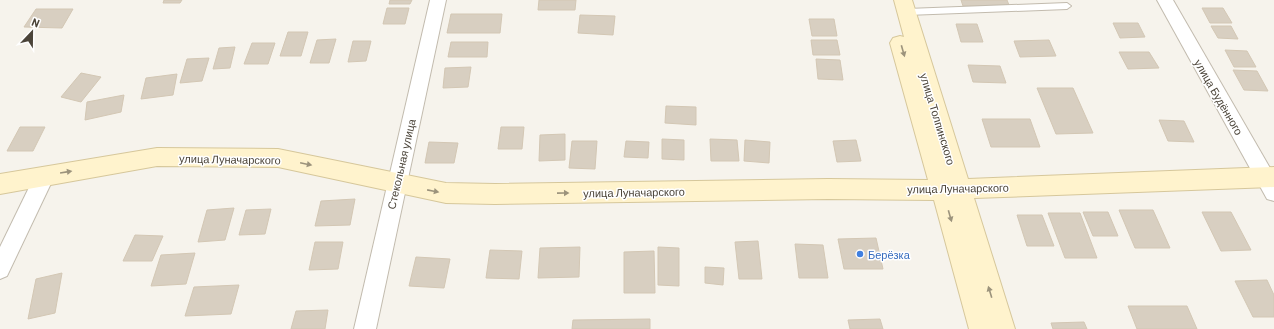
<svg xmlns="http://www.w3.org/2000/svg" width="1274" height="329" viewBox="0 0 1274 329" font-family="Barlow,sans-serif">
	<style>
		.building { fill: #d8cfc1; stroke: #d3c7b4 }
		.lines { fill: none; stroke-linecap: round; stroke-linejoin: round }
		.service-casing { stroke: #c2bbae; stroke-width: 2 }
		.minor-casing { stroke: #c2bbae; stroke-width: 2 }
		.secondary-casing { stroke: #d6c79b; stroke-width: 2 }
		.service { fill: #fff; fill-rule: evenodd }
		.minor { fill: #fff; fill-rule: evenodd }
		.secondary { fill: #fff3cd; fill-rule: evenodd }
		.oneway { fill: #9c937c }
		.shop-dot { fill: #3f7fe0; stroke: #fff; stroke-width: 1.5 }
		.labels { text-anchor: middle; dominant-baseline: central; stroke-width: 3; stroke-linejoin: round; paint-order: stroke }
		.street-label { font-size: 11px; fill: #4b4439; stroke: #fff }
		.shop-label { font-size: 11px; fill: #366cbe; stroke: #fff; text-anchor: start }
	</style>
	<rect width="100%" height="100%" fill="#f6f3ec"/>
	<g class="building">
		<polygon points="164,0 182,0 180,3 163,3"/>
		<polygon points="390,0 412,0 410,4 389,4"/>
		<polygon points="539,0 576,0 575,10 538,10"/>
		<polygon points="961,0 1007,0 1009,5 963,6"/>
		<polygon points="387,8 409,8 405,24 383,24"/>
		<polygon points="1202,8 1223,8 1232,23 1210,23"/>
		<polygon points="36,9 73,9 62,28 24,27"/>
		<polygon points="451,14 502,14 500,33 447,33"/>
		<polygon points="580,15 615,16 613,35 578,33"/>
		<polygon points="809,19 834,19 837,36 812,36"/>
		<polygon points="1113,23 1138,23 1145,37 1120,38"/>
		<polygon points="956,24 977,24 983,42 961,42"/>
		<polygon points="1211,26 1231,26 1238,39 1218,38"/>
		<polygon points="288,32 308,32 301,56 280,56"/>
		<polygon points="336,39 329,63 310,63 317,40"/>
		<polygon points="811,40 837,40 840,55 813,55"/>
		<polygon points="1049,40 1056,56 1020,57 1014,41"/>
		<polygon points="353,41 371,41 366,61 348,62"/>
		<polygon points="451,42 488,42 487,57 448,57"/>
		<polygon points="252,43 275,43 268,64 244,64"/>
		<polygon points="235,47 230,68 213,69 219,48"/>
		<polygon points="1225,50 1247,51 1256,67 1234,67"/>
		<polygon points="1119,52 1149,52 1159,68 1128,69"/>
		<polygon points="209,58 202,81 180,83 187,59"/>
		<polygon points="816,59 840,60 843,80 818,79"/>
		<polygon points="968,65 1000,66 1006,83 973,82"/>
		<polygon points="471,67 468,87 443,88 445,68"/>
		<polygon points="1233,70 1257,71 1268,91 1244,90"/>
		<polygon points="81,73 101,77 81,102 61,97"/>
		<polygon points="177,74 173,95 141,99 146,78"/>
		<polygon points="1037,88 1073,88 1093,133 1056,134"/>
		<polygon points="124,95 121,112 85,120 87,102"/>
		<polygon points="666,106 696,107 696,125 665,123"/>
		<polygon points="982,119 1030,119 1040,147 991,147"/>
		<polygon points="1159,120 1184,121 1194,142 1168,141"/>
		<polygon points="20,127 45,127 33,151 7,151"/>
		<polygon points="501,127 524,127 522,149 498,149"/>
		<polygon points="565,134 565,160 539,161 540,135"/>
		<polygon points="662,139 684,140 684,160 662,159"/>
		<polygon points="710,139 737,140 739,161 711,161"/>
		<polygon points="745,140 770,142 769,163 744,161"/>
		<polygon points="856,140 861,161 837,162 833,141"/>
		<polygon points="572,141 597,141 595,169 569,168"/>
		<polygon points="626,141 649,142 648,158 624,157"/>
		<polygon points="429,142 458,143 454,163 425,163"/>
		<polygon points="355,199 350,225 315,226 321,201"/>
		<polygon points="234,208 225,240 198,242 207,210"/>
		<polygon points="271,209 265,234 239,235 246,210"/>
		<polygon points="1119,210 1153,210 1170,248 1135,248"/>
		<polygon points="1083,212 1108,212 1118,236 1093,236"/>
		<polygon points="1202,212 1231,212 1251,250 1221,251"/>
		<polygon points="1048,213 1080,213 1097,258 1065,258"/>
		<polygon points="1017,215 1042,215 1054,246 1027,246"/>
		<polygon points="135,235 163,236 152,261 123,261"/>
		<polygon points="876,238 883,269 844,269 838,239"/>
		<polygon points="758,241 762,279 739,279 735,242"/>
		<polygon points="315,242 343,242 338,269 309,270"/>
		<polygon points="795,244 823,245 828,278 799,278"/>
		<polygon points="580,247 579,277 538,278 540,248"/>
		<polygon points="658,247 679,248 679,286 658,285"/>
		<polygon points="490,250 522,251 519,279 486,278"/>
		<polygon points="654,251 655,293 624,293 624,252"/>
		<polygon points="195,253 186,284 151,286 161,255"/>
		<polygon points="416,257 450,259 444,288 409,286"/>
		<polygon points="705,267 724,268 723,285 705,283"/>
		<polygon points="62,273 55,313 28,319 36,279"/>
		<polygon points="1267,280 1274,295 1274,317 1253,317 1235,281"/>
		<polygon points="239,285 231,314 185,316 194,287"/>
		<polygon points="1128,306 1187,306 1197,329 1137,329"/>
		<polygon points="328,310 325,329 291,329 296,311"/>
		<polygon points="650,319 650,329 572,329 573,320"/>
		<polygon points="880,319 883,329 850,329 848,320"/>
		<polygon points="1084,322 1087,329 1053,329 1051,323"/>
	</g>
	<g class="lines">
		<defs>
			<polygon id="service" points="1067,3 1071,6 1067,9 907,15 903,12 907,9"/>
			<g id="minor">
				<polygon points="430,0 446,0 376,329 354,329"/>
				<polygon points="1157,0 1173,0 1274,175 1274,201 1267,199"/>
				<polygon points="45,167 52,169 55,175 7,276 0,279 0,247 38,169"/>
			</g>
			<polygon id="secondary" points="894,0 912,0 968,179 1274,167 1274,187 974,198 1015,329 969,329 934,200 828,199 495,204 446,203 278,167 157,166 0,194 0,174 157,148 278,149 446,183 495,184 828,179 928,180 890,43 893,38 900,36 904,37"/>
		</defs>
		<use href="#service" class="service-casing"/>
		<use href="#minor" class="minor-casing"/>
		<use href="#secondary" class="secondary-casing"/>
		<use href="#service" class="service"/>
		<use href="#minor" class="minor"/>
		<use href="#secondary" class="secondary"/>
	</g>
	<defs><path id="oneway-solid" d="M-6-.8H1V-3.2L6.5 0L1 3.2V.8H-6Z"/></defs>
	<g class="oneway">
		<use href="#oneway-solid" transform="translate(903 51) rotate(74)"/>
		<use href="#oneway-solid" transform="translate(306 164) rotate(12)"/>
		<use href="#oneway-solid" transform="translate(66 172) rotate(-9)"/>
		<use href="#oneway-solid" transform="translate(433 191) rotate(11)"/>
		<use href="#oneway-solid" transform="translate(563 193) rotate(-1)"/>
		<use href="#oneway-solid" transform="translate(950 216) rotate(74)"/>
		<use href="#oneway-solid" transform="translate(990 292) rotate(-107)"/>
	</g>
	<circle class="shop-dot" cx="860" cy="254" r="4"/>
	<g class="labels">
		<g class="street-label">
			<text transform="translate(1219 97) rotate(60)">улица Будённого</text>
			<text transform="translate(938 119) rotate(73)">улица Толпинского</text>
			<text transform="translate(230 159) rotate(1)">улица Луначарского</text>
			<text transform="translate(401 164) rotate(-77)">Стекольная улица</text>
			<text transform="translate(958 188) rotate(-1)">улица Луначарского</text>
			<text transform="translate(634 192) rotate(-1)">улица Луначарского</text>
		</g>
		<g class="shop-label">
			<text x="868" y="254">Берёзка</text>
		</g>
	</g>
	<g transform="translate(32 32) rotate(22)" stroke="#ffffff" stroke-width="3" paint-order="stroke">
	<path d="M0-3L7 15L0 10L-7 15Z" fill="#4b4439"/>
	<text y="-6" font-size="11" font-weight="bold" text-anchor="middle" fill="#4b4439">N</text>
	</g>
</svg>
